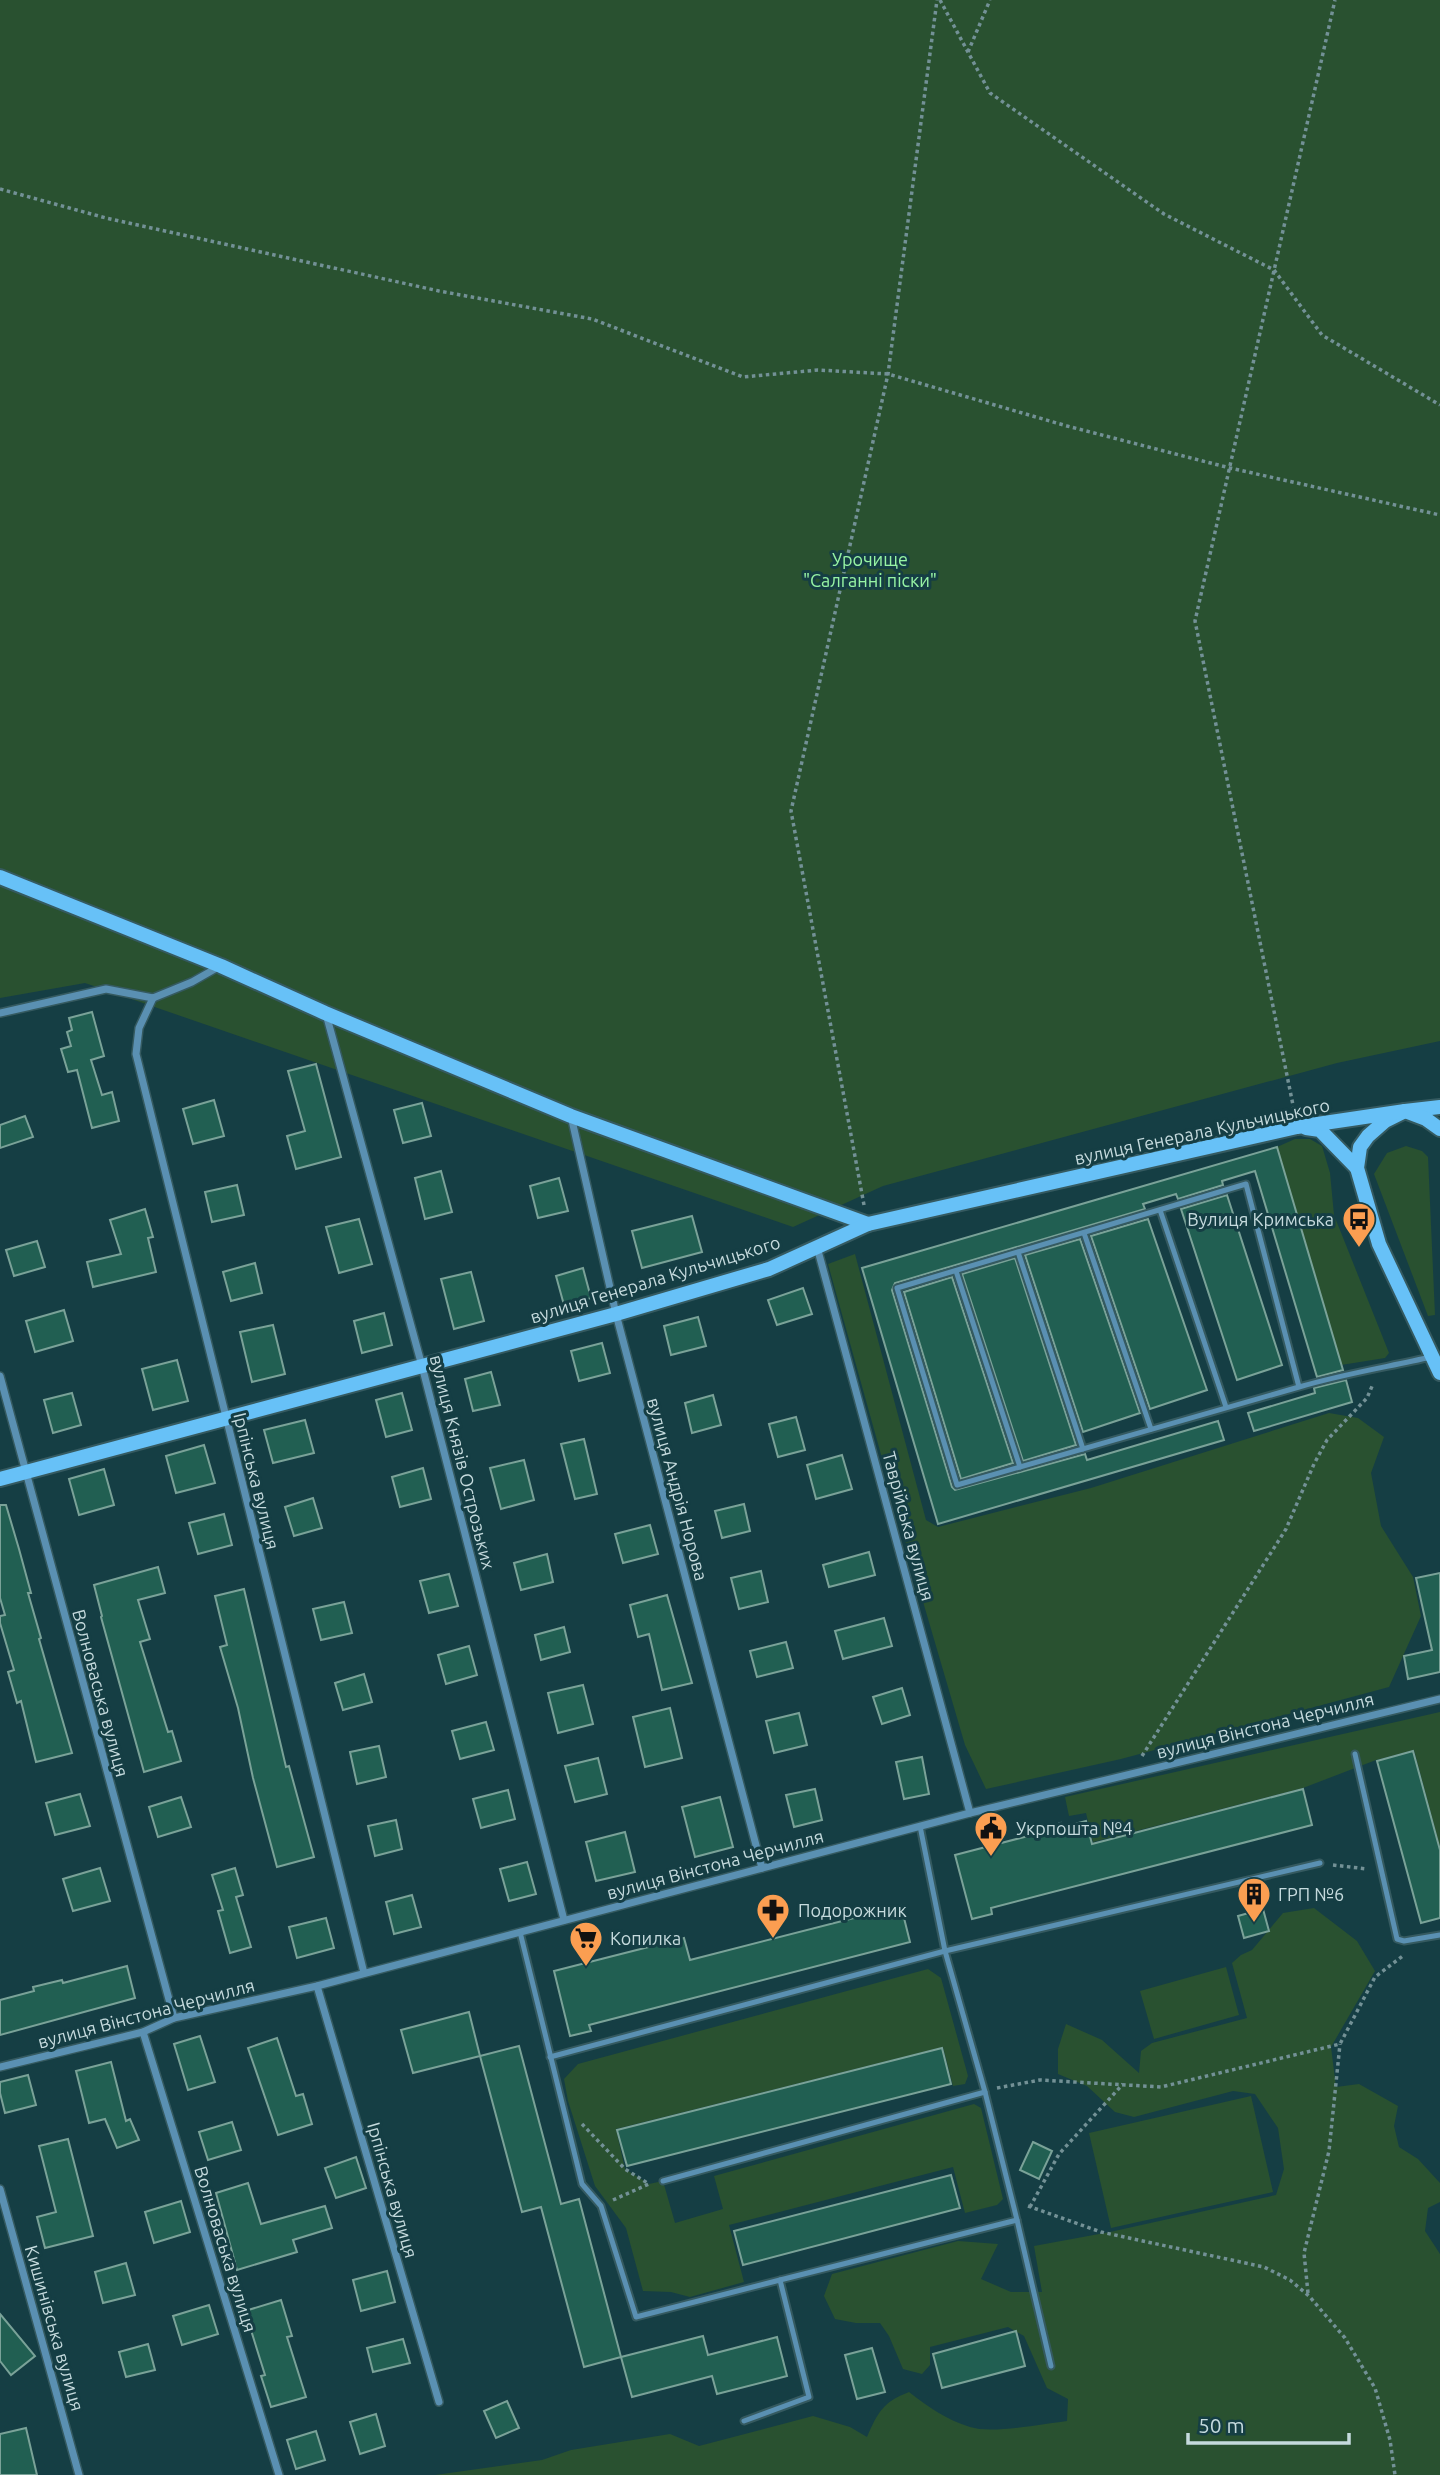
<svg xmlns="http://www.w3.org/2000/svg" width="1440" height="2475" viewBox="0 0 1440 2475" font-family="Ubuntu,sans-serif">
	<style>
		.green { fill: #295130 }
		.building { fill: #215f52; stroke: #7aa298; stroke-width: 2 }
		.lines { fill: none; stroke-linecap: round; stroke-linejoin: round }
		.lane-casing { stroke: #355a60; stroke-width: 9 }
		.street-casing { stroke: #355a60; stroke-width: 10 }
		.secondary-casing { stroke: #355a60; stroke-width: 18 }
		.path { stroke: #739196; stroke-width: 3.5; stroke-dasharray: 3.5 3.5; stroke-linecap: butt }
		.lane { stroke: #5a90b2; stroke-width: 5 }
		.street { stroke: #5a90b2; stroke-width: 7 }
		.secondary { stroke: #67c1f7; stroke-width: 14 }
		.labels { text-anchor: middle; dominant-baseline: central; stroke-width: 6; stroke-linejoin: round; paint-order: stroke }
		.park-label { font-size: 18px; fill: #97f4a4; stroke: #153e44 }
		.street-label { font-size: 18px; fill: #c5dadd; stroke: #153e44 }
		.poi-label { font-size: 18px; fill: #c5dadd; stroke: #153e44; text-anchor: start }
	</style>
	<rect width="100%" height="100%" fill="#153e44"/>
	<g class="green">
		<polygon points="0,0 1440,0 1440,1041 1337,1063 883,1186 793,1227 85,983 0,998"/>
		<polygon points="1295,1139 1310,1139 1322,1146 1330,1173 1334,1215 1389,1353 1385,1358 1341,1365 1277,1147"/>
		<polygon points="1406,1146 1422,1151 1428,1157 1435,1315 1428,1316 1374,1174 1387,1153"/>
		<polygon points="855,1254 926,1520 938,1527 1091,1488 1329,1413 1358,1418 1384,1437 1371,1473 1381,1526 1413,1577 1421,1616 1389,1687 1121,1759 986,1789 965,1745 902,1530 828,1264"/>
		<polygon points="1440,1712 1440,1847 1414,1750 1376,1760 1303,1788 1093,1842 1086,1813 1069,1816 1065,1797"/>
		<path d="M1314,1908L1357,1941L1375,1971L1331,2047L1336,2087L1359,2084L1398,2106L1394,2126L1399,2147L1418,2159L1440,2183V2202L1428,2208L1425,2231L1440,2254V2475H435L542,2460L571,2450L670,2434L699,2446L813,2416L850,2427L867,2437C878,2412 883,2402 909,2392C928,2407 947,2420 970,2427C991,2434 1043,2424 1067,2421L1068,2399L1047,2388L1024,2336L1008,2327L930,2347V2365L922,2374L903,2369L889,2336L880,2323H856L835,2319L824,2296L832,2274L958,2241L998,2244L981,2279L1011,2292H1042L1034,2246L1110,2232L1276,2195L1284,2169L1278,2128L1255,2094L1233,2091L1134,2117L1115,2112L1087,2086L1058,2074V2049L1066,2024L1102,2040L1139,2073L1141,2051L1152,2043L1247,2018L1232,1963L1241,1955L1252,1950L1283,1913Z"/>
		<polygon points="1226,1967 1239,2015 1154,2039 1140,1991"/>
		<polygon points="928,1969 941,1978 968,2076 965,2084 953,2086 943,2047 616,2129 625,2169 649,2184 663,2181 675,2223 723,2209 714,2176 974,2104 981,2108 1003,2199 997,2205 965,2213 953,2167 729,2225 744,2282 690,2297 671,2292 643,2291 626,2228 595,2186 568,2101 564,2079 578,2064"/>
		<polygon points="1251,2096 1273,2192 1111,2228 1089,2133"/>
	</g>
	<g class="building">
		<polygon points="92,1012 104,1056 91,1060 102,1095 112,1092 119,1121 92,1128 77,1070 68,1072 61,1049 71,1046 67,1032 72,1030 69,1018"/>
		<polygon points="316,1064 341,1157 296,1169 287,1136 305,1131 288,1071"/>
		<polygon points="214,1100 224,1136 193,1144 183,1109"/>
		<polygon points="422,1103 431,1136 403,1143 394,1110"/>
		<polygon points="25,1116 33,1137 0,1148 0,1125"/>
		<polygon points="1277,1147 1343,1370 1317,1377 1255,1171 1222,1181 1223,1185 1178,1199 1176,1194 1143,1204 1145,1209 895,1283 892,1290 952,1487 955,1490 1085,1454 1087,1460 1218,1421 1224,1440 938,1524 862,1268"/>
		<polygon points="441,1171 452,1212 425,1219 415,1178"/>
		<polygon points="559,1178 568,1211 538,1218 530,1186"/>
		<polygon points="237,1185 244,1215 212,1222 205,1192"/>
		<polygon points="1227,1195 1282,1365 1237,1380 1181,1209"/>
		<polygon points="145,1209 153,1237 148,1238 156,1272 93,1287 87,1262 121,1254 110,1220"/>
		<polygon points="692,1216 702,1252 642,1268 632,1231"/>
		<polygon points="359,1219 372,1264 339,1273 326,1227"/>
		<polygon points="1148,1219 1207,1390 1150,1409 1091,1236"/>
		<polygon points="1080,1239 1140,1413 1083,1432 1025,1255"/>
		<polygon points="37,1241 45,1267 14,1276 6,1250"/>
		<polygon points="1015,1258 1076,1445 1023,1461 962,1274"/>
		<polygon points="255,1263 262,1293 231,1301 223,1272"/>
		<polygon points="583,1268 591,1298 564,1305 556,1276"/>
		<polygon points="471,1272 484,1321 454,1329 441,1279"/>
		<polygon points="952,1277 1013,1463 961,1479 904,1292"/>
		<polygon points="803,1288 812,1314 777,1325 768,1300"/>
		<polygon points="64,1310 73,1341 35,1352 26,1321"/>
		<polygon points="384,1313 392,1345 362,1353 354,1321"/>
		<polygon points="698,1317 706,1346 671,1355 664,1326"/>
		<polygon points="273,1325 285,1374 252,1382 240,1332"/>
		<polygon points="602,1343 610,1373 579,1381 571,1351"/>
		<polygon points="177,1360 188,1401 153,1410 142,1369"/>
		<polygon points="491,1372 500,1405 473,1411 465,1379"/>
		<polygon points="1346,1380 1352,1402 1254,1431 1248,1413 1315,1393 1314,1388"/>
		<polygon points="72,1393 81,1425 53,1433 44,1400"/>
		<polygon points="402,1393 412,1430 386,1437 376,1400"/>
		<polygon points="713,1395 721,1425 692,1433 685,1403"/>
		<polygon points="796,1417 805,1450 778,1457 769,1424"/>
		<polygon points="305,1420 314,1453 273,1463 264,1430"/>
		<polygon points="584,1439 597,1494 575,1499 561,1444"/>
		<polygon points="204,1445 215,1483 176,1493 166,1456"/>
		<polygon points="842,1455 852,1489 816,1499 807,1465"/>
		<polygon points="524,1460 534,1500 501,1509 490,1468"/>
		<polygon points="423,1468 431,1499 400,1507 392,1477"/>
		<polygon points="104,1469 114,1505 79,1515 69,1479"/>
		<polygon points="313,1498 322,1528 294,1536 285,1507"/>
		<polygon points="744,1504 750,1531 722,1538 715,1511"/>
		<polygon points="0,1505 6,1505 19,1549 31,1593 28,1593 41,1638 39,1639 72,1753 36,1762 21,1701 17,1703 8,1672 14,1670 0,1623 0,1616 5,1615 0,1598"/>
		<polygon points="224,1514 232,1545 198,1554 189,1523"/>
		<polygon points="650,1525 658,1554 623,1563 615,1534"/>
		<polygon points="869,1552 875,1575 829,1587 823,1565"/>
		<polygon points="547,1554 553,1582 521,1590 514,1563"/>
		<polygon points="158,1567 165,1593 138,1600 150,1639 140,1642 168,1732 172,1731 181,1761 144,1772 101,1617 102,1616 94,1585"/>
		<polygon points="761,1571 768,1602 739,1609 731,1578"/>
		<polygon points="1440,1573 1440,1672 1408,1679 1404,1656 1432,1650 1416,1578"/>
		<polygon points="449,1574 458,1606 429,1613 420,1581"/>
		<polygon points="244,1589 286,1767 289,1766 314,1857 277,1867 253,1778 238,1708 220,1647 227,1645 215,1596"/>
		<polygon points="667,1595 692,1683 662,1690 649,1634 638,1637 630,1605"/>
		<polygon points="344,1602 352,1633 321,1640 313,1609"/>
		<polygon points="884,1618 892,1646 843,1659 835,1631"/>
		<polygon points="564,1627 570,1652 541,1660 535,1635"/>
		<polygon points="786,1642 793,1668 757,1677 750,1651"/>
		<polygon points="469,1646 477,1675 446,1684 438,1655"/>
		<polygon points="364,1674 372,1702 343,1710 335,1683"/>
		<polygon points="583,1685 593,1724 558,1733 548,1693"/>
		<polygon points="902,1688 910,1715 882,1724 873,1697"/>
		<polygon points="670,1708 682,1758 645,1767 633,1717"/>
		<polygon points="799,1713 807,1745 774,1753 766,1721"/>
		<polygon points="486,1722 494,1750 460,1759 452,1731"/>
		<polygon points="379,1746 386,1777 357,1784 350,1752"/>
		<polygon points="1413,1751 1440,1850 1440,1918 1421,1923 1377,1761"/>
		<polygon points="922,1757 929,1794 904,1799 896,1762"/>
		<polygon points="598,1758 607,1794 575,1802 565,1766"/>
		<polygon points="815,1789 822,1820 794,1827 786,1795"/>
		<polygon points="1303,1789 1312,1825 991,1908 992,1914 972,1919 955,1855 1086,1821 1092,1844"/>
		<polygon points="508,1790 515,1819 481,1828 473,1799"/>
		<polygon points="80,1794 90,1826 55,1835 46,1803"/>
		<polygon points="181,1797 191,1827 158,1837 149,1807"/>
		<polygon points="720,1797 733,1847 695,1857 682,1807"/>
		<polygon points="396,1820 402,1849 375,1856 368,1826"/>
		<polygon points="625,1832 635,1872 596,1881 586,1842"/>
		<polygon points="527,1862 536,1894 509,1901 500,1869"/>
		<polygon points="100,1868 110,1901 73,1911 63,1879"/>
		<polygon points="235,1868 243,1895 236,1897 251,1947 230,1953 218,1911 223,1910 212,1875"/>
		<polygon points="412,1895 421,1927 394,1934 386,1902"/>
		<polygon points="901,1906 910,1942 589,2025 591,2031 570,2036 554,1971 684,1938 690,1960"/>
		<polygon points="1263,1909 1269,1931 1244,1938 1238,1916"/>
		<polygon points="326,1918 334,1948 297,1958 289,1927"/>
		<polygon points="127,1966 135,1998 0,2035 0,2000 34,1991 33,1987 62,1980 63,1983"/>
		<polygon points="469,2012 480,2056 413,2073 401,2030"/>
		<polygon points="200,2036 215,2082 188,2090 174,2044"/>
		<polygon points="277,2038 296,2096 303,2094 312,2124 278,2135 248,2048"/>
		<polygon points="519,2046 561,2204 579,2199 621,2357 584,2367 541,2207 522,2212 480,2056"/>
		<polygon points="942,2048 951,2084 627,2166 617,2130"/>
		<polygon points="111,2062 126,2121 130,2119 139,2140 117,2148 105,2119 89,2123 76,2071"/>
		<polygon points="28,2075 36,2105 5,2113 0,2093 0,2082"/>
		<polygon points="232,2122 241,2150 208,2160 199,2132"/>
		<polygon points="68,2139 93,2236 45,2248 37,2217 56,2212 39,2146"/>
		<polygon points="1033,2142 1052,2151 1039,2179 1020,2170"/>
		<polygon points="356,2157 366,2188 336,2198 325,2168"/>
		<polygon points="951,2175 960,2208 743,2265 734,2231"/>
		<polygon points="248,2183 261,2224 325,2206 332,2228 293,2240 297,2252 237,2270 216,2193"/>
		<polygon points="181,2201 190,2232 154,2243 145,2212"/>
		<polygon points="126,2263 135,2295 103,2303 95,2272"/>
		<polygon points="387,2271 395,2302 361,2311 353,2280"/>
		<polygon points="281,2300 292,2336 287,2337 306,2397 271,2407 261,2376 265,2375 245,2311"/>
		<polygon points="209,2305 218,2334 182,2345 173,2316"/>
		<polygon points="0,2314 35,2356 11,2375 0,2361"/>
		<polygon points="1016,2331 1025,2366 942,2388 933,2354"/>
		<polygon points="703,2336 708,2355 777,2337 787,2376 717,2394 712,2376 632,2397 621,2357"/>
		<polygon points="403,2339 410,2363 373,2372 367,2348"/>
		<polygon points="148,2344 155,2370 126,2377 119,2352"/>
		<polygon points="872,2348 885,2392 857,2399 845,2355"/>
		<polygon points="507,2401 519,2428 496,2438 484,2411"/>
		<polygon points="376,2414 385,2446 360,2454 350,2422"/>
		<polygon points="26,2428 37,2475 0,2475 0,2434"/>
		<polygon points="316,2431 325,2460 296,2469 287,2440"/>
	</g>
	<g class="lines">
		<defs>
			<g id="lane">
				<polyline points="1160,1210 1226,1407"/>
				<polyline points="1084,1233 1151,1429"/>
				<polyline points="1018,1252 1083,1449"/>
				<polyline points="956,1271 1020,1467"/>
				<path d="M1299,1387L1246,1184L897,1288L957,1485L1299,1387C1343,1374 1387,1367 1431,1357"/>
				<polyline points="1355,1754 1397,1939 1404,1941 1440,1935"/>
				<polyline points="520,1932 582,2184 601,2206 636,2317 780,2280 809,2397 744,2421"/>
				<polyline points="550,2057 945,1951 1320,1863"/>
				<polyline points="663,2181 985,2092"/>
				<polyline points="1017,2220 1051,2366"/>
				<polyline points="780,2280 1017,2220 985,2092 945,1951 920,1826"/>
			</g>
			<g id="street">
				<polyline points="153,998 139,1028 136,1054 364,1973"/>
				<polyline points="0,1013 106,989 153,998 192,982 220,966"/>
				<polyline points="326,1014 422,1366 564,1920"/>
				<polyline points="571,1116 616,1314 762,1868"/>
				<polyline points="817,1247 970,1813"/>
				<polyline points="0,1376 174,2018"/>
				<polyline points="317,1986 439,2402"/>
				<polyline points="143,2032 279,2475"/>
				<polyline points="0,2067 143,2032 174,2018 317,1986 970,1813 1440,1699"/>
				<polyline points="0,2189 79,2475"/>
			</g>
			<g id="secondary">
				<polyline points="0,877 221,966 325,1013 571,1116 868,1224"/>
				<polyline points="1440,1107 1405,1111 1385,1121 1368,1136 1360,1147 1357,1168 1379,1244 1440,1373"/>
				<polyline points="1306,1128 1320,1130 1357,1168"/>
				<polyline points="0,1479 616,1314 769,1269 868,1224 1297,1127 1405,1111 1426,1119 1440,1129"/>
			</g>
		</defs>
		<use href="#lane" class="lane-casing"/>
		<use href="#street" class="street-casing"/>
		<use href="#secondary" class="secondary-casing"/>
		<g class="path">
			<polyline points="940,0 990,93 1164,214 1274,270 1322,335 1440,405"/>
			<polyline points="968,52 990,0"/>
			<polyline points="0,189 106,218 439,291 592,319 743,377 818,370 888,374 1067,426 1230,468 1440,515"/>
			<polyline points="1294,1110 1195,621 1335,0"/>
			<polyline points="864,1205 791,811 888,374 937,0"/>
			<polyline points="1142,1756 1286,1529 1314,1464 1327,1440 1367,1398 1373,1384"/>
			<polyline points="1060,1822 1061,1827"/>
			<polyline points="986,1841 987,1846"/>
			<polyline points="1333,1865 1367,1869"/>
			<polyline points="997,2088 1040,2080 1161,2087 1340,2044 1375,1977 1404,1955"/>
			<polyline points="582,2124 625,2169 649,2184"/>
			<polyline points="613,2200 651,2183"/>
			<polyline points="1028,2206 1101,2232 1264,2267 1290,2280 1309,2296 1345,2338 1375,2388 1390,2440 1395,2475"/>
			<polyline points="1030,2207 1059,2154 1123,2084"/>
			<polyline points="1308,2293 1304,2253 1329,2151 1340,2044"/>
		</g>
		<use href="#lane" class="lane"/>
		<use href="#street" class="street"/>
		<use href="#secondary" class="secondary"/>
	</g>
	<defs>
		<symbol id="bus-pin" viewBox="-11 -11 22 30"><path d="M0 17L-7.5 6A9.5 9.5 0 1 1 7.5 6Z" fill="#fb9e51" stroke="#153e44"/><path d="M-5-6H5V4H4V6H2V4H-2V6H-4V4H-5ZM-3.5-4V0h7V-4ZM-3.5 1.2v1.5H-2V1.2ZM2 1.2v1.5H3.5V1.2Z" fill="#111"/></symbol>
		<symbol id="civic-pin" viewBox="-11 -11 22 30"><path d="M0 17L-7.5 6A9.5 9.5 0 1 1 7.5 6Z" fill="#fb9e51" stroke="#153e44"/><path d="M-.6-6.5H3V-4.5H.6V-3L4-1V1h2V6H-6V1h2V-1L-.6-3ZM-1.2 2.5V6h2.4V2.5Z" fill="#111"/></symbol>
		<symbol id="building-pin" viewBox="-11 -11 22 30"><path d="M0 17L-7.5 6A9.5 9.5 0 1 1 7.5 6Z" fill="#fb9e51" stroke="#153e44"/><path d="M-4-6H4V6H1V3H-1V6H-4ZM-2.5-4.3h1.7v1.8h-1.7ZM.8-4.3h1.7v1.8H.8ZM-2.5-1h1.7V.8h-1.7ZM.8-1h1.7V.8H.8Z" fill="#111"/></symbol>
		<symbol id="pharmacy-pin" viewBox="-11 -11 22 30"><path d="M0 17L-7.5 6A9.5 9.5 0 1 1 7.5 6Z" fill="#fb9e51" stroke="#153e44"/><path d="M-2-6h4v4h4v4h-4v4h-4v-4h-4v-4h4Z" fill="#111"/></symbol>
		<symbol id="supermarket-pin" viewBox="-11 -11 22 30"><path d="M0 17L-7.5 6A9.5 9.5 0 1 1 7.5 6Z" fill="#fb9e51" stroke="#153e44"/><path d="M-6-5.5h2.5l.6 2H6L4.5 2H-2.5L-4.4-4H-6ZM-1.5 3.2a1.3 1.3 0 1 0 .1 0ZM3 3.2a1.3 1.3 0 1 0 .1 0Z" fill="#111"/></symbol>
	</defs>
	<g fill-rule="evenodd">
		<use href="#bus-pin" x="1340" y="1200" width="38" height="52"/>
		<use href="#civic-pin" x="972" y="1809" width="38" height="52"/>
		<use href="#building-pin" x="1235" y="1875" width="38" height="52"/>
		<use href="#pharmacy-pin" x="754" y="1891" width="38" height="52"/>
		<use href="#supermarket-pin" x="567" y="1919" width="38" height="52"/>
	</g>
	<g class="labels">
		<g class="park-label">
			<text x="870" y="559">Урочище<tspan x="870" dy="21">"Салганні піски"</tspan></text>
		</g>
		<g class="street-label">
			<text transform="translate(1202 1131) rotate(-12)">вулиця Генерала Кульчицького</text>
			<text transform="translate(655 1279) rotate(-17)">вулиця Генерала Кульчицького</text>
			<text transform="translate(463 1462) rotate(76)">вулиця Князів Острозьких</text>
			<text transform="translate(257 1481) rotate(76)">Ірпінська вулиця</text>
			<text transform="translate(678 1489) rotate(75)">вулиця Андрія Норова</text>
			<text transform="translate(909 1526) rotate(75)">Таврійська вулиця</text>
			<text transform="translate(101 1693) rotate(75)">Волноваська вулиця</text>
			<text transform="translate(1265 1725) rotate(-14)">вулиця Вінстона Черчилля</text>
			<text transform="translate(715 1864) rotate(-15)">вулиця Вінстона Черчилля</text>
			<text transform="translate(146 2013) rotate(-15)">вулиця Вінстона Черчилля</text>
			<text transform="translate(393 2190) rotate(74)">Ірпінська вулиця</text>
			<text transform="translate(226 2249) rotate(73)">Волноваська вулиця</text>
			<text transform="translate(55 2328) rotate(74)">Кишинівська вулиця</text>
		</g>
		<g class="poi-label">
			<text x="1334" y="1219" text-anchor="end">Вулиця Кримська</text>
			<text x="1016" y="1828">Укрпошта №4</text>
			<text x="1278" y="1894">ГРП №6</text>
			<text x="798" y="1910">Подорожник</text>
			<text x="610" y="1938">Копилка</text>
		</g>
	</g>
	<path d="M1188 2433v10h161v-10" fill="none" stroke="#c5dadd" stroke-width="3.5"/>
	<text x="1198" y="2433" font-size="21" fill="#c5dadd" stroke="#153e44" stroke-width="5" paint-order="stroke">50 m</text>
</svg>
